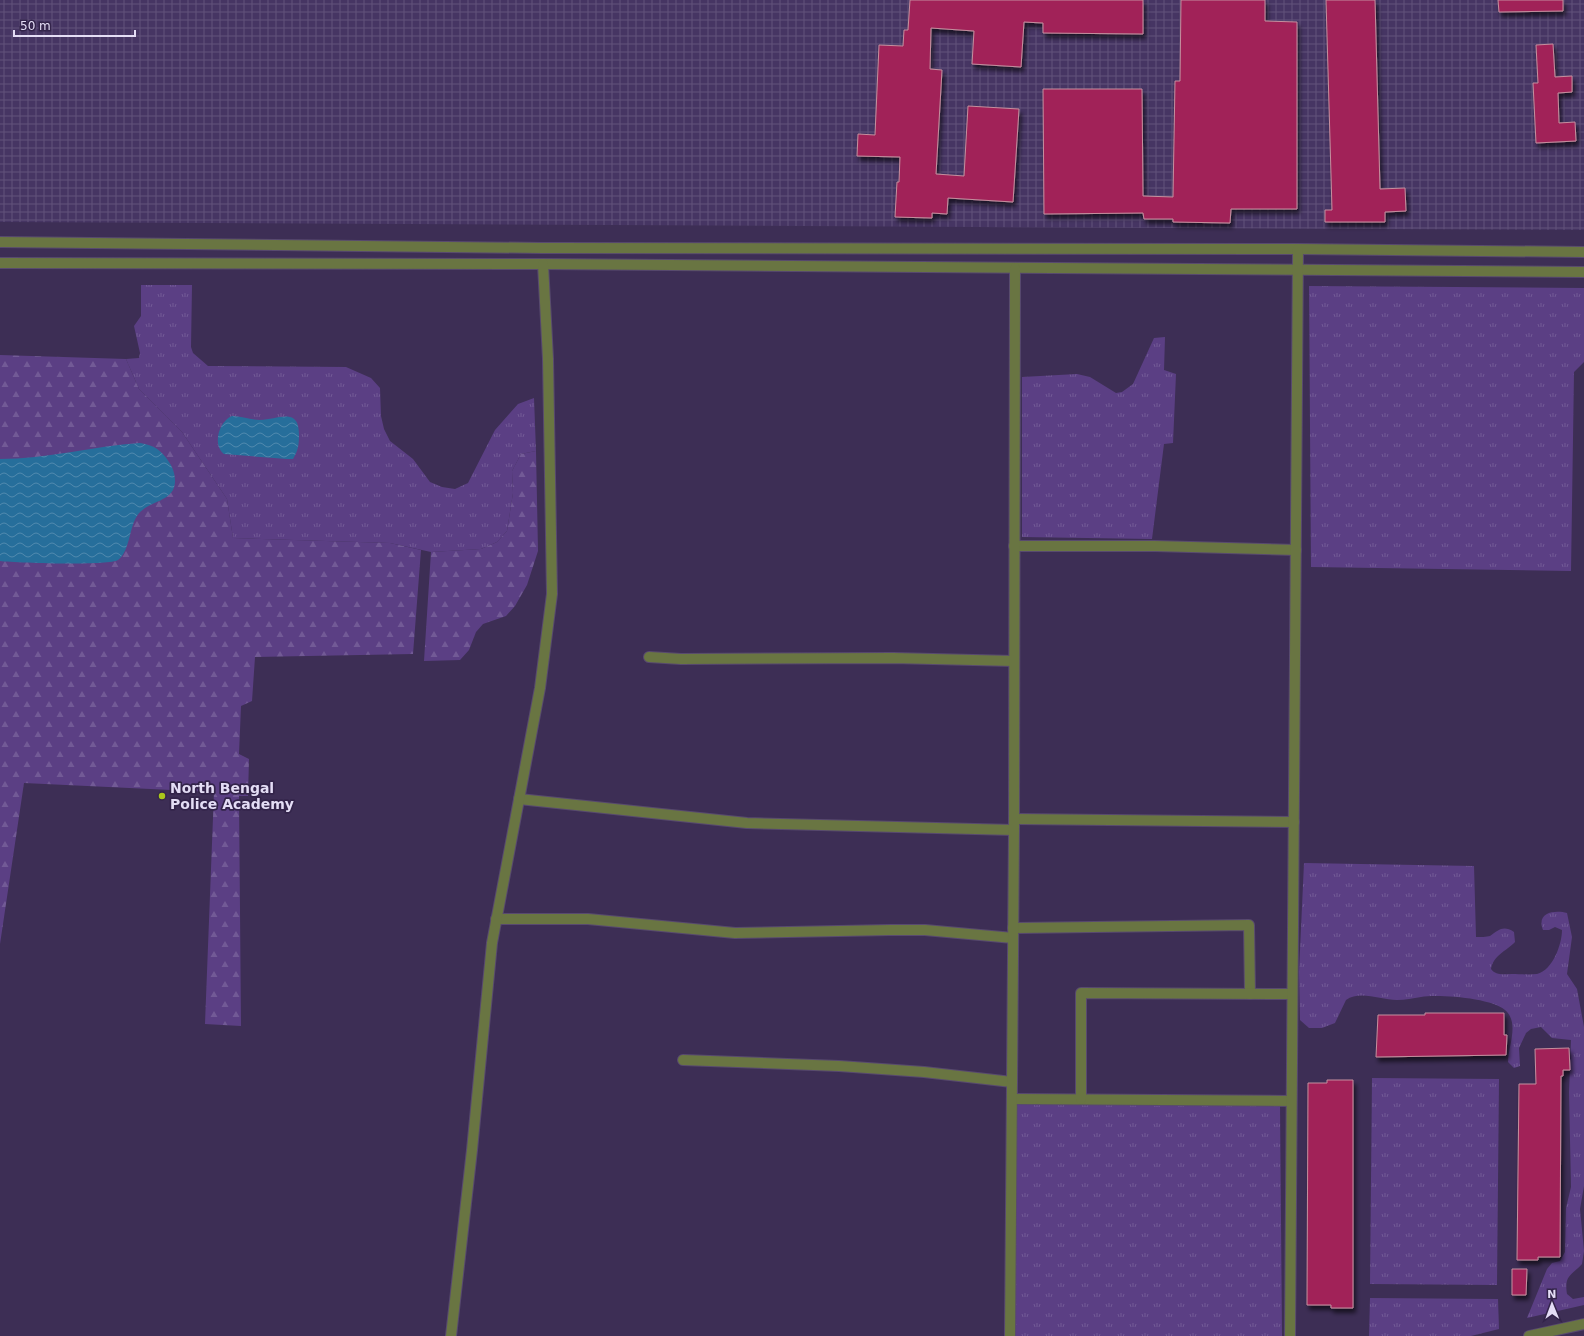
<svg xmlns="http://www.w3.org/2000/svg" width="1584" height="1336" viewBox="0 0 1584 1336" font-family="'DejaVu Sans',sans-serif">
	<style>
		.industrial { fill: url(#industrial-grid) }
		.grass { fill: url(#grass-tufts) }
		.forest { fill: url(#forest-firs) }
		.water { fill: url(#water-waves) }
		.building { fill: #a12359; stroke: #c58f9e; filter: url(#shadow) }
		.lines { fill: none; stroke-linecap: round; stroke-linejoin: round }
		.minor-casing { stroke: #584a6f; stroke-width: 12 }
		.minor { stroke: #697542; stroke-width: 10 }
		.poi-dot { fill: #a9c71a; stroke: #33244a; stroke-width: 1.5 }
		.labels { text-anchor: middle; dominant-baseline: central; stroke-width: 3.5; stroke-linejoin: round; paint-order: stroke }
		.poi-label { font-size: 14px; font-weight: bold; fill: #e4ddf5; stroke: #33244a; text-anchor: start }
	</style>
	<defs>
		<pattern id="industrial-grid" width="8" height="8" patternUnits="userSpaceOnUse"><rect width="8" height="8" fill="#463563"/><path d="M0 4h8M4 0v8" fill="none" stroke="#61527a"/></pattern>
		<pattern id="grass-tufts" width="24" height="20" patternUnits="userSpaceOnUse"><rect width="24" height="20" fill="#5b3f84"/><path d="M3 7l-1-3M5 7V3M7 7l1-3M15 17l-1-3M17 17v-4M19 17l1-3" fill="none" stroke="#725a96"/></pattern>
		<pattern id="forest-firs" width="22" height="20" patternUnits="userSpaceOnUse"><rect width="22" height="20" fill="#5b3f84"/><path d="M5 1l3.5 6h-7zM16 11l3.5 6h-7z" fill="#725a96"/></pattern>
		<pattern id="water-waves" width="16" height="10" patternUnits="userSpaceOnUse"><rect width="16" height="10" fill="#266e9b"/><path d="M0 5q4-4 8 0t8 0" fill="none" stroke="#5089ae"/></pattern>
		<filter id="shadow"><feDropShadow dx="2.5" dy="4.5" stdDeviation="2" flood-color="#0009"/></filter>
	</defs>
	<rect width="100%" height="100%" fill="#3d2e55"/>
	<polygon class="industrial" points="0,0 1584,0 1584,230 0,222"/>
	<g class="grass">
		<polygon points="141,285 192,285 191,347 193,353 208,366 346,367 371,378 380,388 381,416 384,429 390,441 413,459 430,482 442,487 455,489 468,483 495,430 518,404 534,398 536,451 521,454 512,471 513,493 507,531 497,542 481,549 431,552 390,543 233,538 227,499 182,432 139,389 126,359 139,358 140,353 134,326 141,316"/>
		<polygon points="1309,286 1584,288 1584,362 1574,372 1571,571 1311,567"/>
		<polygon points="1165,337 1164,370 1176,374 1173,443 1164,444 1152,539 1022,537 1022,377 1077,374 1090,377 1116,393 1122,392 1133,384 1154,338"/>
		<path d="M1304,863L1474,866L1476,937C1480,937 1487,937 1490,936C1499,930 1503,925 1514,932L1515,942C1506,951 1493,956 1491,969C1496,976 1504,974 1512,974C1519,974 1529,975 1537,974C1553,970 1562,944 1562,930L1555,927L1549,930H1543C1536,912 1555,910 1567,913L1572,937L1567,974L1577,989L1584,1027V1186L1580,1209L1584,1251L1582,1264C1571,1276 1564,1275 1567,1294L1573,1299L1584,1297V1305L1527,1318L1547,1269L1552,1263L1560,1261L1565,1252L1566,1208L1571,1187L1569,1092L1571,1040L1552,1038L1541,1027L1531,1029L1526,1033L1519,1048L1520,1066L1514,1068L1508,1062C1508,1046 1520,1023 1505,1010C1492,998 1438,994 1421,997C1413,998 1405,1000 1397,1000C1381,1000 1360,990 1346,1000L1335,1023L1322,1028H1309L1300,1020L1299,972Z"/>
		<polygon points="1372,1078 1499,1079 1497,1285 1370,1284"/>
		<polygon points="1017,1105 1280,1105 1282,1336 1015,1336"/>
		<polygon points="1370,1298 1498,1299 1499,1329 1471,1336 1369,1336"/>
	</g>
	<g class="forest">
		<polygon points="0,355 126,359 139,389 182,432 227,499 233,538 390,543 421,550 413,654 255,657 252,701 241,706 239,754 249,759 248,796 239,796 241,1026 205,1024 214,792 24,783 0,944"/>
		<polygon points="536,451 538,551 527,585 515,606 506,616 483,624 476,632 469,650 460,660 424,661 431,552 481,549 497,542 507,531 513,493 512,471 521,454"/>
	</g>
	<g class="water">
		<path d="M232,416C241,416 250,420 260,420C278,420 299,406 299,435C299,445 298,451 293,459H287L224,454C212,445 219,421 232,416Z"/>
		<path d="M140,443C154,445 161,450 169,462C173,468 175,474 175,482C174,503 147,500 137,516C129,528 130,551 118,560C108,566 16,563 0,561V459C47,459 93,446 140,443Z"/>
	</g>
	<g class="building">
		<polygon points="910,0 1143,0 1143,34 1043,33 1043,23 1024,22 1021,67 972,64 974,31 931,28 930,69 942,70 936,174 964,176 968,106 1019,109 1013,202 948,198 947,214 932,213 932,218 895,217 897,182 899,182 900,157 857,156 858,134 875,135 879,45 903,46 904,30 908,30"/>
		<polygon points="1181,0 1265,0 1265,21 1297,22 1297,209 1231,209 1230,223 1173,222 1173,219 1144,219 1143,213 1044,214 1043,89 1142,89 1143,196 1173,197 1175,81 1180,81"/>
		<polygon points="1326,0 1375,0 1380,189 1405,188 1406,211 1385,212 1385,222 1325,222 1325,210 1332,210"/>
		<polygon points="1498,0 1563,0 1563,11 1499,12"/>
		<polygon points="1553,44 1555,77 1572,76 1572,92 1558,93 1559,123 1575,122 1576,141 1536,143 1533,83 1538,83 1536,45"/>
		<polygon points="1425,1013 1504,1013 1504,1035 1507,1035 1506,1055 1376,1057 1378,1015 1425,1015"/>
		<polygon points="1569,1048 1570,1070 1563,1070 1563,1076 1561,1076 1560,1257 1538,1257 1538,1260 1517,1260 1519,1084 1536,1084 1535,1049"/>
		<polygon points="1327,1080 1353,1080 1353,1308 1331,1308 1331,1305 1307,1305 1308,1083 1327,1083"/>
		<polygon points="1512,1269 1527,1269 1526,1295 1512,1295"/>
	</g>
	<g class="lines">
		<defs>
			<g id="minor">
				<polyline points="0,242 542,248 1298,249 1584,252"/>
				<polyline points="0,263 543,264 1584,272"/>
				<polyline points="1014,546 1155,546 1296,550"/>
				<polyline points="649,657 681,659 893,658 1014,661"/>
				<polyline points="519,799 747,823 1014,830"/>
				<polyline points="1014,819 1294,822"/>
				<polyline points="496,919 588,919 735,933 890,930 925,930 1013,938"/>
				<polyline points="1013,928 1249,925 1250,994"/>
				<polyline points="683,1060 839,1066 924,1072 1012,1082"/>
				<polyline points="1012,1099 1291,1101"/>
				<polyline points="1081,1099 1081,993 1292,994"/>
				<polyline points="451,1336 472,1150 492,943 540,688 552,594 548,359 543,264"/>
				<polyline points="1010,1336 1014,830 1015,268"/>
				<polyline points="1290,1336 1298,249"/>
				<polyline points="1529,1336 1584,1324"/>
			</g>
		</defs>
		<use href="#minor" class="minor-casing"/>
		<use href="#minor" class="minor"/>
	</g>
	<circle class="poi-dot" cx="162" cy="796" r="4"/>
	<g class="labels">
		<g class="poi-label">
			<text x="170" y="788">North Bengal<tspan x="170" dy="16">Police Academy</tspan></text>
		</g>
	</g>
	<g transform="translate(1552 1304) rotate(359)" stroke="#33244a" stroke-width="3" paint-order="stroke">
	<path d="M0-3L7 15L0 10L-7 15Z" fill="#e4ddf5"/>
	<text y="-6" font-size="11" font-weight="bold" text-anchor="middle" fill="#e4ddf5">N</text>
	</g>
	<path d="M14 30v6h121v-6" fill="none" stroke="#e4ddf5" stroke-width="2"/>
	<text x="20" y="30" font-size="12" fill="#e4ddf5" stroke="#33244a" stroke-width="3" paint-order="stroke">50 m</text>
</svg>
